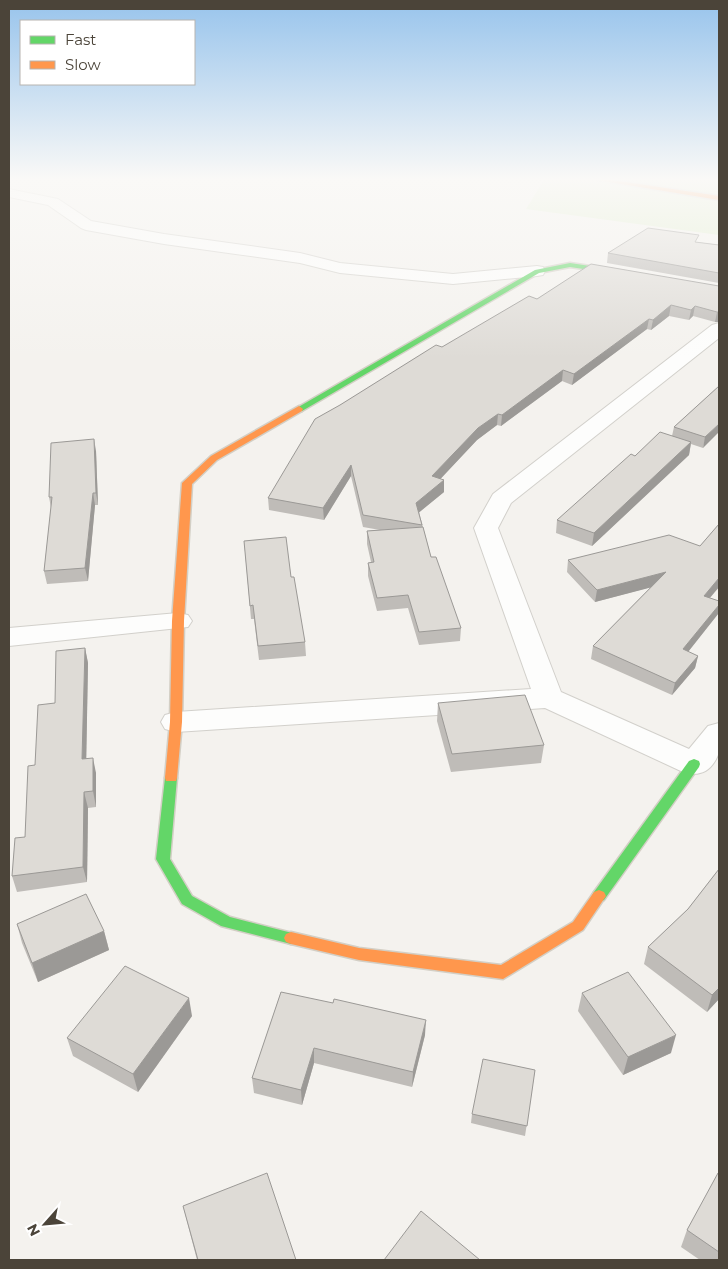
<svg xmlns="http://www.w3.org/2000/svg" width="728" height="1269" viewBox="0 0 728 1269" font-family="Montserrat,sans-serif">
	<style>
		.green { fill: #e1eecf }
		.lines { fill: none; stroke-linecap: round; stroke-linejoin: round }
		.street-casing { stroke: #d2d0cb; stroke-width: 2 }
		.fast-casing { stroke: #d3cfc5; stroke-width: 3 }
		.slow-casing { stroke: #d3cfc5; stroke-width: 3 }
		.street { fill: #fdfdfc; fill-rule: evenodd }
		.fast { fill: #63d668; fill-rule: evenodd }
		.slow { fill: #ff974d; fill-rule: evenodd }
		.wall { fill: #bfbcb8 }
		.shaded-wall { fill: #9b9996 }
		.building { fill: #dedbd6; stroke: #9b9996 }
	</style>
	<rect width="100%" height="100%" fill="#f4f2ee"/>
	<polygon class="green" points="544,180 719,180 719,235 526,209"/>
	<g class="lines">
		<defs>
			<g id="street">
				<polygon points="9,189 58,199 91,221 164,234 300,253 340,263 453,274 537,266 543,267 545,271 543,275 537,276 453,284 340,273 300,263 164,244 86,230 81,228 48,205 9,197"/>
				<path d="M719,323V338L511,503L498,528L561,692L689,749L708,726L719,723C719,732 722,748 718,755C711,772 699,777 683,772L545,708L176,732L165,729L161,722L165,715L176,712L531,689L474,528L493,494L712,325Z"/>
				<polygon points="178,613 188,615 192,621 188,627 9,646 9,628"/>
			</g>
			<g id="fast">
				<polygon points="570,263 624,271 627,273 624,275 570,267 539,273 302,411 296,411 295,409 535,270"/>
				<polygon points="694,759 699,761 700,764 699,767 604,900 599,902 594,900 592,896 594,892 689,761"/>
				<polygon points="171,773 176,775 177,778 170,859 192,896 230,917 296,934 298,938 296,942 291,944 221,926 182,904 156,859 165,778 166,775"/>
			</g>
			<g id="slow">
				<polygon points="597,180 613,180 719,196 719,200"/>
				<polygon points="299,406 303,409 302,411 217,460 192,484 184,621 182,722 177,778 176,781 166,781 165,778 170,722 172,621 182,483 211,456"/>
				<polygon points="599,890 604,892 606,896 583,930 503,979 359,960 291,944 286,942 284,938 286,934 291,932 359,948 501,965 573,922 594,892"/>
			</g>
		</defs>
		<use href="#street" class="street-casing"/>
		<use href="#fast" class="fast-casing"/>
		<use href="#slow" class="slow-casing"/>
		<use href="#street" class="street"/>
		<use href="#fast" class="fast"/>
		<use href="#slow" class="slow"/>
	</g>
	<g class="wall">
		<polygon points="697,242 719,245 719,283 607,263 608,253"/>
		<polygon points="719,286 719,322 715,322 693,316 689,320 669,316 651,330 647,329 572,385 562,381 501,426 497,425 477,440 440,479 444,480 444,492 419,512 431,557 461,628 460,641 419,645 408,608 377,611 368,576 368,563 371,562 367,544 367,531 380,530 363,527 351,476 324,520 269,510 268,498 340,405 442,347 537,299"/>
		<polygon points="719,386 703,448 691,444 689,455 592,546 556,533 557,520 635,456 672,436 674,427"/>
		<polygon points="96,451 98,505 95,505 88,581 47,584 44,571 51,508 49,497"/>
		<polygon points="719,524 719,587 710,598 719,601 719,610 718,614 688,652 698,656 695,668 672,695 591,659 593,646 651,587 595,602 567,572 568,560 700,546"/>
		<polygon points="244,541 291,577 305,642 306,656 259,660 254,619 251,619"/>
		<polygon points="85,648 88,663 86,759 96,773 96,807 88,808 87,882 17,892 12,876 25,837 35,765 55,703"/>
		<polygon points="438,703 544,745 541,763 451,772 437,721"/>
		<polygon points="719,869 719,999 707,1012 644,964 648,947 688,909"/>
		<polygon points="17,924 104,931 109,950 38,982 22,943"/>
		<polygon points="281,992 425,1035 412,1087 314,1063 302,1105 254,1093 252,1078"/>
		<polygon points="582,993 671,1053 623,1075 578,1011"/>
		<polygon points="192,1016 138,1092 73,1056 67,1038"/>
		<polygon points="535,1070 525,1136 471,1123 472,1114"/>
		<polygon points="719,1174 719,1260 700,1260 681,1247 687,1230"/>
		<polygon points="183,1206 296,1260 197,1260"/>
	</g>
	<g class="shaded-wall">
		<polygon points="671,305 669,316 651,330 653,320"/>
		<polygon points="695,306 693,316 689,320 691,310"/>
		<polygon points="717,312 719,312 719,322 715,322"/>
		<polygon points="649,319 647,329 572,385 574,374"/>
		<polygon points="563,370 562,381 501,426 502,415"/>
		<polygon points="498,414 497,425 477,440 432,488 432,476 478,428"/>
		<polygon points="719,424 719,432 703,448 705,437"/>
		<polygon points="94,439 96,451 98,505 96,493"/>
		<polygon points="691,442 689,455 592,546 594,533"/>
		<polygon points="351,465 351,476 324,520 323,508"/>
		<polygon points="444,480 444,492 416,515 416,503"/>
		<polygon points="93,493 95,505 88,581 85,568"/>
		<polygon points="666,572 664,584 595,602 597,590"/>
		<polygon points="719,578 719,587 701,608 704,596"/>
		<polygon points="719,605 718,614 680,662 683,649"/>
		<polygon points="85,648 88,663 86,775 82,759"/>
		<polygon points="698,656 695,668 672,695 675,683"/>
		<polygon points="93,758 96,773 96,807 93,791"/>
		<polygon points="84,792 88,808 87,882 83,867"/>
		<polygon points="104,931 109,950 38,982 32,963"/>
		<polygon points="719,988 719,999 707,1012 712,995"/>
		<polygon points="189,998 192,1016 138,1092 133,1074"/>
		<polygon points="426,1020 425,1035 412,1087 413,1072"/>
		<polygon points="676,1035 671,1053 623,1075 628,1057"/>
		<polygon points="314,1048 314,1063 302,1105 301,1090"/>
	</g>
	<g class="building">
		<polygon points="648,228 699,235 695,242 719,245 719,273 608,253"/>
		<polygon points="591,264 719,286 719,312 717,312 695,306 691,310 671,305 653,320 649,319 574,374 563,370 502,415 498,414 478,428 432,476 444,480 416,503 422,525 363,515 351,465 323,508 268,498 315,419 340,405 436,345 442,347 529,296 537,299"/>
		<polygon points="719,386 719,424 705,437 674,427"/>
		<polygon points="660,432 691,442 594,533 557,520 631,454 635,456"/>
		<polygon points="94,439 96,493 93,493 85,568 44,571 52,497 49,497 51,443"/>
		<polygon points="719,524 719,578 704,596 719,601 719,605 683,649 698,656 675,683 593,646 666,572 597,590 568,560 669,535 700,546"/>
		<polygon points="423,527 431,557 436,557 461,628 419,632 408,595 377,598 368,563 374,562 367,531"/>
		<polygon points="286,537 291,577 294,577 305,642 258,646 253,605 250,606 244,541"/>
		<polygon points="85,648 82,759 93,758 93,791 84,792 83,867 12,876 15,838 25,837 28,766 35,765 38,705 55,703 56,651"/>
		<polygon points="525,695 544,745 452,754 438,703"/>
		<polygon points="719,869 719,988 712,995 648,947 688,909"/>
		<polygon points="86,894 104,931 32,963 17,924"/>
		<polygon points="125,966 189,998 133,1074 67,1038"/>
		<polygon points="628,972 676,1035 628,1057 582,993"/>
		<polygon points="281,992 333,1003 334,999 426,1020 413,1072 314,1048 301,1090 252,1078"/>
		<polygon points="483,1059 535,1070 527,1126 472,1114"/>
		<polygon points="267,1173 296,1260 198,1260 183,1206"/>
		<polygon points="718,1173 719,1174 719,1252 687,1230"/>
		<polygon points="421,1211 480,1260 384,1260"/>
	</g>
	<linearGradient id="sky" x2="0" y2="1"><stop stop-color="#98c4ec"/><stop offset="0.5" stop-color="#faf9f7"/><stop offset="1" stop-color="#faf9f7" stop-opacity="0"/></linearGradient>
	<rect width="728" height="358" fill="url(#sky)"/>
	<rect width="728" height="1269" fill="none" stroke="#4b4439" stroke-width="20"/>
	<rect x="20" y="20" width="175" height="65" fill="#ffffff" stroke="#b7b4b0"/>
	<rect x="30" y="36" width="25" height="8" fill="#63d668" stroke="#b7b4b0"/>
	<text x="65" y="45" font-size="15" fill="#4b4439">Fast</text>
	<rect x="30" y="61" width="25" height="8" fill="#ff974d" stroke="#b7b4b0"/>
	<text x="65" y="70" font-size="15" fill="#4b4439">Slow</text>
	<g transform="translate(45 1224) rotate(243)" stroke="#ffffff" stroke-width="4" paint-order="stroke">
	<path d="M0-4L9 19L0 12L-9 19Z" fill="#4b4439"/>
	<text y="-8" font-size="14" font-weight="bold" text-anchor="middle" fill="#4b4439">N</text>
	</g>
</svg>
